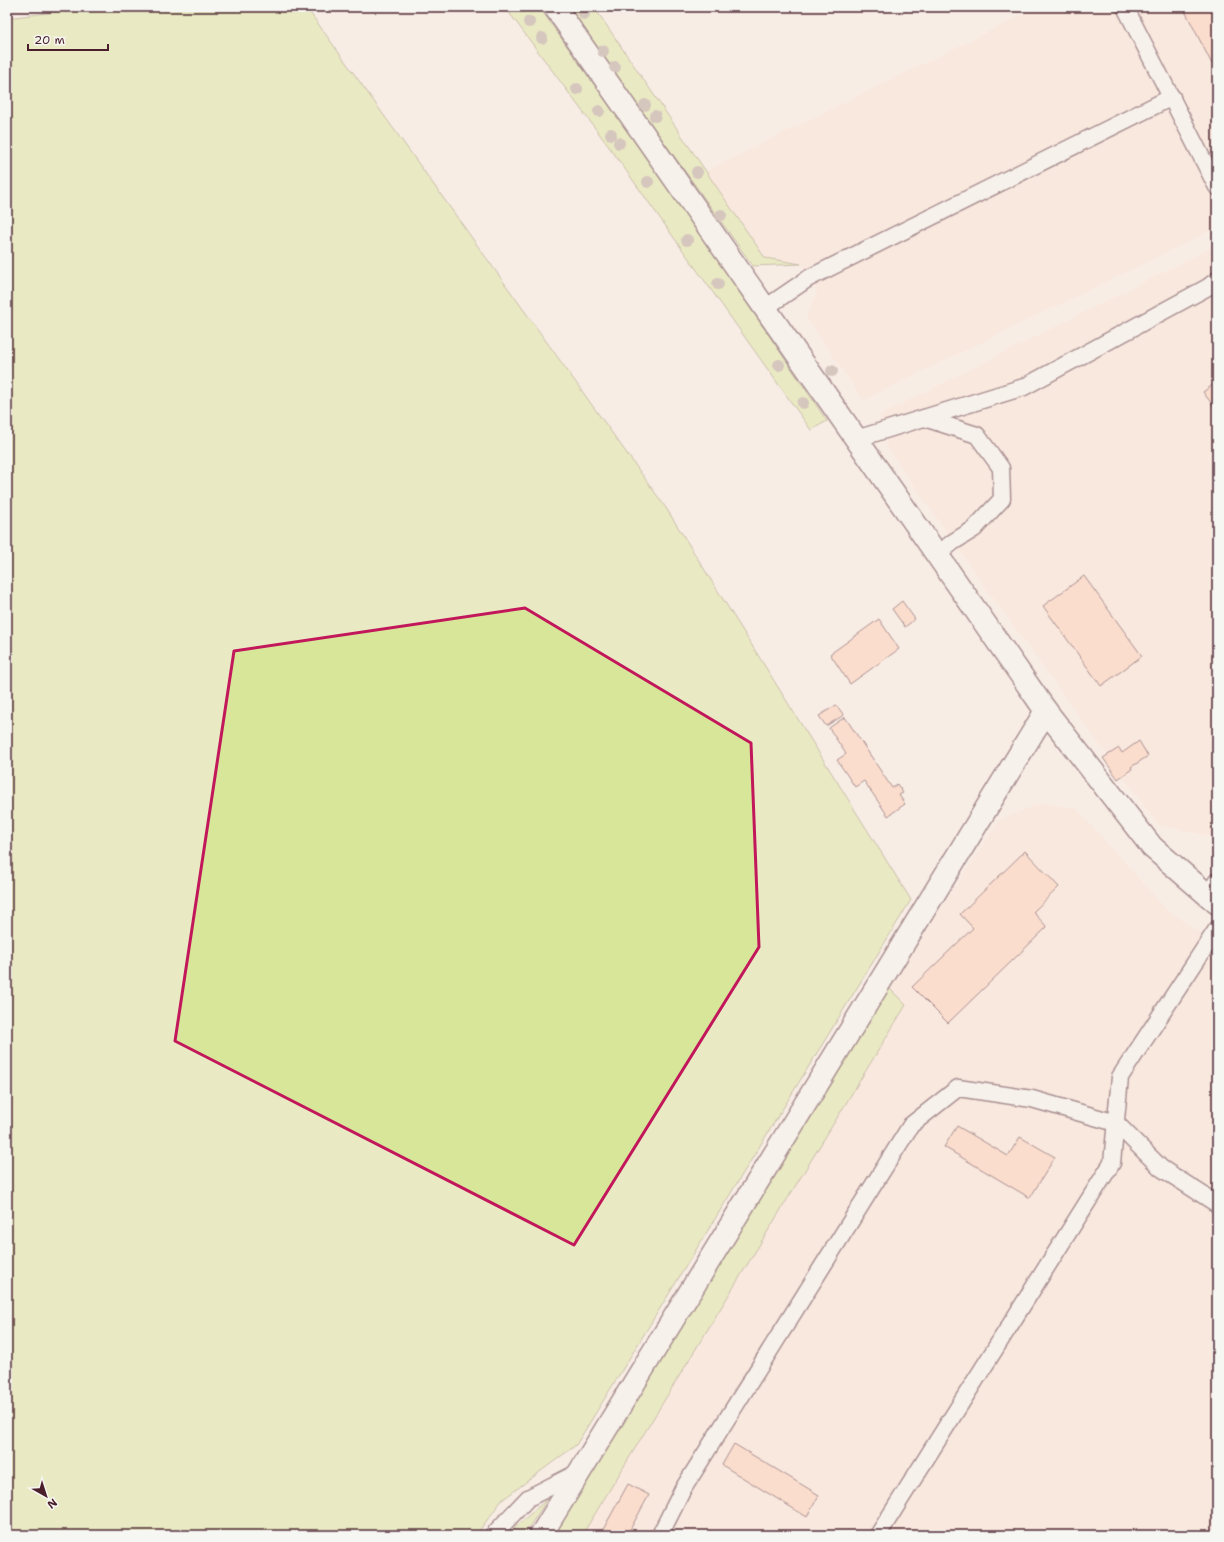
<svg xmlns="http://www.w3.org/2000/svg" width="1224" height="1542" viewBox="0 0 1224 1542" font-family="'Shantell Sans',sans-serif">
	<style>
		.built { fill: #fae2d5 }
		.green { fill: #d8e699; stroke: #918262 }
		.building { fill: #fecaaf; stroke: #4a1f2b }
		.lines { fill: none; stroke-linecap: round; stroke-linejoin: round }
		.service-casing { stroke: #4a1f2b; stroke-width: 19 }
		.minor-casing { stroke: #4a1f2b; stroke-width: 25 }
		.service { stroke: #f6f6f2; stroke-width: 16 }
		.minor { stroke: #f6f6f2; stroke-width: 22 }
		.tree { fill: #ac978e }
		.marked { fill: none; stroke: #c2185b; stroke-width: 3; stroke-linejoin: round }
	</style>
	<rect width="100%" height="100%" fill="#f8ede5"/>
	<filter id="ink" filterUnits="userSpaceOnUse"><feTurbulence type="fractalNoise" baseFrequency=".025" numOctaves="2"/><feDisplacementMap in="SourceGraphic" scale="8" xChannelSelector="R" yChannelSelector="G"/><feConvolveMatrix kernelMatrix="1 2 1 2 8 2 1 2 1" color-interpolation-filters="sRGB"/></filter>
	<g filter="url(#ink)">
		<g class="built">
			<polygon points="1038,7 1217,7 1217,228 863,400 806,317 817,292 801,264 765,258 706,171"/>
			<polygon points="1217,245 1217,838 1158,825 987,590 887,447 880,415"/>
			<polygon points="1042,803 1076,808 1166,909 1217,945 1217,1535 582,1535 906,1005 889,988 999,820"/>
		</g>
		<g class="green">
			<polygon points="96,7 306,7 666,508 911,900 576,1445 502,1500 476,1535 7,1535 7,18"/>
			<polygon points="505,7 539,7 677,200 827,421 811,430 615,155"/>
			<polygon points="567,7 594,7 765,258 801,264 753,266"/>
			<polygon points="889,988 906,1005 582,1535 551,1535"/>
			<polygon points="548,1498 524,1535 507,1535"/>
		</g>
		<g class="building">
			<polygon points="1183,7 1217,7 1217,74"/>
			<polygon points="1217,382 1217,411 1203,392"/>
			<polygon points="1084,576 1142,656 1101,686 1043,606"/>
			<polygon points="902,601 915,619 905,627 892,609"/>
			<polygon points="879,619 899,649 850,684 830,654"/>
			<polygon points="836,705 844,715 826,726 819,716"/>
			<polygon points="845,717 892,788 897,784 903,793 899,795 905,804 888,816 864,781 855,787 837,760 846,754 829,728"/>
			<polygon points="1139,741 1148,756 1131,767 1132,769 1118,779 1103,758 1119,748 1122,753"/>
			<polygon points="1025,851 1059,887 1033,912 1047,927 948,1023 912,987 973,928 960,914"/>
			<polygon points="957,1126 1008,1156 1020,1137 1055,1157 1030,1198 944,1147"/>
			<polygon points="734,1444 819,1495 807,1517 722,1465"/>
			<polygon points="628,1484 649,1495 627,1535 600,1535"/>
		</g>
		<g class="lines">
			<defs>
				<g id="service">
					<polyline points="1125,7 1217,187"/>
					<polyline points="765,308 809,278 1172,97"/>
					<polyline points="924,418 977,435 1001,468 1002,499 974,529 953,542 937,555"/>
					<polyline points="856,439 1024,387 1208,287 1217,280"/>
					<polyline points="1207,896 1217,881"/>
					<polyline points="493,1535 528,1498 579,1472"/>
					<polyline points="660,1535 683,1489 911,1125 958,1088 1032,1099 1116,1123 1161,1168 1217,1204"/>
					<polyline points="878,1535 1112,1163 1120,1077 1217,929"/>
				</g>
				<g id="minor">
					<polyline points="555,7 1046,711 1152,847 1217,903"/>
					<polyline points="541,1535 1046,711"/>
				</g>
			</defs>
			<use href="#service" class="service-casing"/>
			<use href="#minor" class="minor-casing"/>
			<use href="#service" class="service"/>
			<use href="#minor" class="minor"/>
		</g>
		<g class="tree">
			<circle cx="584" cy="14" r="6"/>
			<circle cx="529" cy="22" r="6"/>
			<circle cx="542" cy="38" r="6"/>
			<circle cx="603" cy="51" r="6"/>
			<circle cx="615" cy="67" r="6"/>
			<circle cx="577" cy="89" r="6"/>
			<circle cx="645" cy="105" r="6"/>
			<circle cx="599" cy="111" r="6"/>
			<circle cx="655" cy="116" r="6"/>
			<circle cx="611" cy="134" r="6"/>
			<circle cx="619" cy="143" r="6"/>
			<circle cx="697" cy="172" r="6"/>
			<circle cx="648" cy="182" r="6"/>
			<circle cx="721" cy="215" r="6"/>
			<circle cx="687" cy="240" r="6"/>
			<circle cx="718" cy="284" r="6"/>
			<circle cx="779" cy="365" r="6"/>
			<circle cx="832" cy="371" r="6"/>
			<circle cx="803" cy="403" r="6"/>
		</g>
	</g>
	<path d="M0 0H1224V1542H0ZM525,608L751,743L759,947L574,1245L175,1041L234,651Z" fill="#f8ede5" fill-opacity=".55" fill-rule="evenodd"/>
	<path class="marked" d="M525,608L751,743L759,947L574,1245L175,1041L234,651Z"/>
	<rect width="1224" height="1542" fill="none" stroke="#f6f6f2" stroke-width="24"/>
	<rect x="12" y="12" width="1200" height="1518" fill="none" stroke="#4a1f2b" stroke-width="1.5" filter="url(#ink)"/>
	<g transform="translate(46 1496) rotate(141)" stroke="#f6f6f2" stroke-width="3" paint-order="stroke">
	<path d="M0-3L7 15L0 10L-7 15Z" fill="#4a1f2b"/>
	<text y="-6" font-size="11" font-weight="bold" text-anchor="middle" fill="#4a1f2b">N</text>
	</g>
	<path d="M28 44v6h80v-6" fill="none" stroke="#4a1f2b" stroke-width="2"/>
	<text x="34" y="44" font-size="12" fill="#4a1f2b" stroke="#f6f6f2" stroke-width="3" paint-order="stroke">20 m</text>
</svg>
